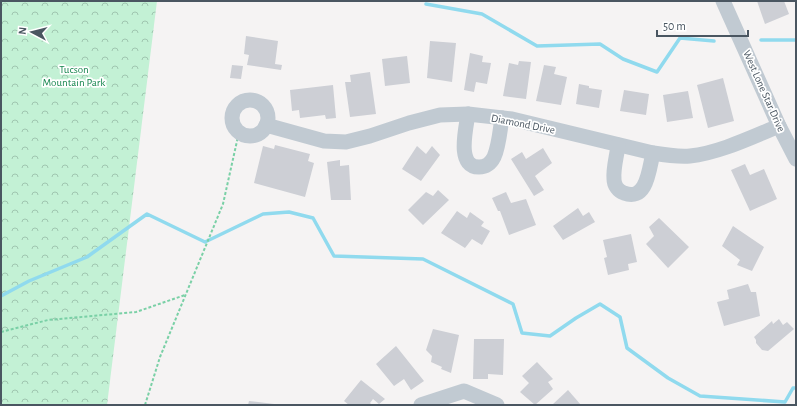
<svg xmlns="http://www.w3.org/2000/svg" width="797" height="406" viewBox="0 0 797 406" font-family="'Alegreya Sans',sans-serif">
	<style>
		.forest { fill: url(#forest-crowns) }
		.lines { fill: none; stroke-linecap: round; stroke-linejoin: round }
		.stream { stroke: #90daee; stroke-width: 3.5 }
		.building { fill: #cdcfd5 }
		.path { stroke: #7ad0a6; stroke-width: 2; stroke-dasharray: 3 2; stroke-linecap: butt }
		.minor { stroke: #c1cad2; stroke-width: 15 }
		.labels { text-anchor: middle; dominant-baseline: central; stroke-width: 3.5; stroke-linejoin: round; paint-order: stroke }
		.park-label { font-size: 11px; fill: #17864f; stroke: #fff }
		.street-label { font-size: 11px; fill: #4a5661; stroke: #fff }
	</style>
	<defs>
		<pattern id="forest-crowns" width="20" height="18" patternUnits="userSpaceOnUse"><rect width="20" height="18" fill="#c3f1d5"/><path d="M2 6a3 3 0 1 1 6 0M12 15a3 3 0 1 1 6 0" fill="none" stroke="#a0c6b0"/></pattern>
	</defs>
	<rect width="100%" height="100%" fill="#f5f3f3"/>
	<polygon class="forest" points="1,1 157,1 107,405 1,405"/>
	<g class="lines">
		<g class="stream">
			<polyline points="426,4 482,14 537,46 600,44 623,59 657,72 680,38 714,41"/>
			<polyline points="761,40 796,40"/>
			<polyline points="1,296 29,281 87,257 147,214 205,242 263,214 289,212 313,218 334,256 423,259 513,304 522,333 550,336 576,318 600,304 620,317 627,348 668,378 700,396 785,402 793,388 796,388"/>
		</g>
	</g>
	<g class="building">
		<polygon points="757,1 784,1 789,14 765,24"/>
		<polygon points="246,36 278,41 275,64 282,65 281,70 247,65 249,55 244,54"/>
		<polygon points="430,41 456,43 452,82 427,78"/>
		<polygon points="470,53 483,56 482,62 491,63 487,84 476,82 474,92 464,90"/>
		<polygon points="407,56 410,83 385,86 382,59"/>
		<polygon points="519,61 531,62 526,99 503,96 509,63 518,65"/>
		<polygon points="232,65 243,66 241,79 230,78"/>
		<polygon points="544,65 556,67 554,74 567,77 561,105 536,101"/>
		<polygon points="370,72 376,114 350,117 345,82 351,82 350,75"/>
		<polygon points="723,78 734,121 708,128 697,85"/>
		<polygon points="579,84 589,86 589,88 602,90 599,108 576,104"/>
		<polygon points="333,85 336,118 326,119 325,115 300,118 299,110 292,111 290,90"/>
		<polygon points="624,90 649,94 646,115 620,111"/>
		<polygon points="688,91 693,118 667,122 663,95"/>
		<polygon points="275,145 310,154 308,161 314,163 305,197 254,183 263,146 274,149"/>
		<polygon points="417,146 426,154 432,146 440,155 421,181 402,169"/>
		<polygon points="543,148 552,163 535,176 544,190 534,196 511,159 522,152 526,159"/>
		<polygon points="340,160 340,166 349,165 351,200 331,200 327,162"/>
		<polygon points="745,164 750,175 764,169 777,199 750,211 731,170"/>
		<polygon points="438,190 449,200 423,225 408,210 426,192 433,196"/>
		<polygon points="506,192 511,203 526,199 536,225 509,235 500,211 498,211 492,198"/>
		<polygon points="578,208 583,216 589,212 595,222 563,240 553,226"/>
		<polygon points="457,211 467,218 470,212 484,222 481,226 490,231 482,245 472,239 465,248 441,233"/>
		<polygon points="659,218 689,247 668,268 646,244 654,236 649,227"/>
		<polygon points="733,226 764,247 752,271 737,265 740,260 722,246"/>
		<polygon points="631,234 637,262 628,264 629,270 608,275 604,258 607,257 603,240"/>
		<polygon points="748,284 751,292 756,292 760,316 724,326 717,302 729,299 727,290"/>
		<polygon points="779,319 783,325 787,322 794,329 768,351 762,350 756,343 756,340 754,337 772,321 773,324"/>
		<polygon points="433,329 459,335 451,373 441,369 442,367 431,362 432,356 426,350"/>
		<polygon points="474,339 504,339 503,375 488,374 488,379 473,379"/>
		<polygon points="396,346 424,381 411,390 404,379 394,386 376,364"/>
		<polygon points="537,362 553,379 548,382 553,389 535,405 520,392 529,383 522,376"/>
		<polygon points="361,380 385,399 379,404 373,399 370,403 372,405 349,405 344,401"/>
		<polygon points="568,390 581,405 552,405"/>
		<polygon points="249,401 274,404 274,405 248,405"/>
	</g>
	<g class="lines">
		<g class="path">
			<polyline points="1,332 48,320 136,312 185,295"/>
			<polyline points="145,405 160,357 223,204 239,132"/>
		</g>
		<g class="minor">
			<polyline points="723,1 779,126 796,159"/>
			<circle cx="250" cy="118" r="18"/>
			<path d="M468,114C466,129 456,167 479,167C486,167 491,163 494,157C499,146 500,130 502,118"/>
			<path d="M266,125L324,141L346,142L370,136L409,123L440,115L468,114L512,119L653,153C665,155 678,157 690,156C719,153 752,137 779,126"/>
			<path d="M618,145C617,156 613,168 614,179C614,185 618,191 624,193C647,202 649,169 653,153"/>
			<polyline points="421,405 464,391 497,405"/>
		</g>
	</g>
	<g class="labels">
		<g class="park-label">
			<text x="74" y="69">Tucson<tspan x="74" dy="13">Mountain Park</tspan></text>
		</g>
		<g class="street-label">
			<text transform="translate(764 91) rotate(66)">West Lone Star Drive</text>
			<text transform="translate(523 124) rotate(11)">Diamond Drive</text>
		</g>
	</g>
	<rect width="797" height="406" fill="none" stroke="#4a5661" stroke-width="4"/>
	<g transform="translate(32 32) rotate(277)" stroke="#ffffff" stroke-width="3" paint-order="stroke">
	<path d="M0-3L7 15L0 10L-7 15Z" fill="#4a5661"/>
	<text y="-6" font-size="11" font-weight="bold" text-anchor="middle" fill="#4a5661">N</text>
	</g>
	<path d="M657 30v6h91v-6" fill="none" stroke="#4a5661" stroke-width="2"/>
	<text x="663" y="30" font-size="12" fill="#4a5661" stroke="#ffffff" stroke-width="3" paint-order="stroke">50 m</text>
</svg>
